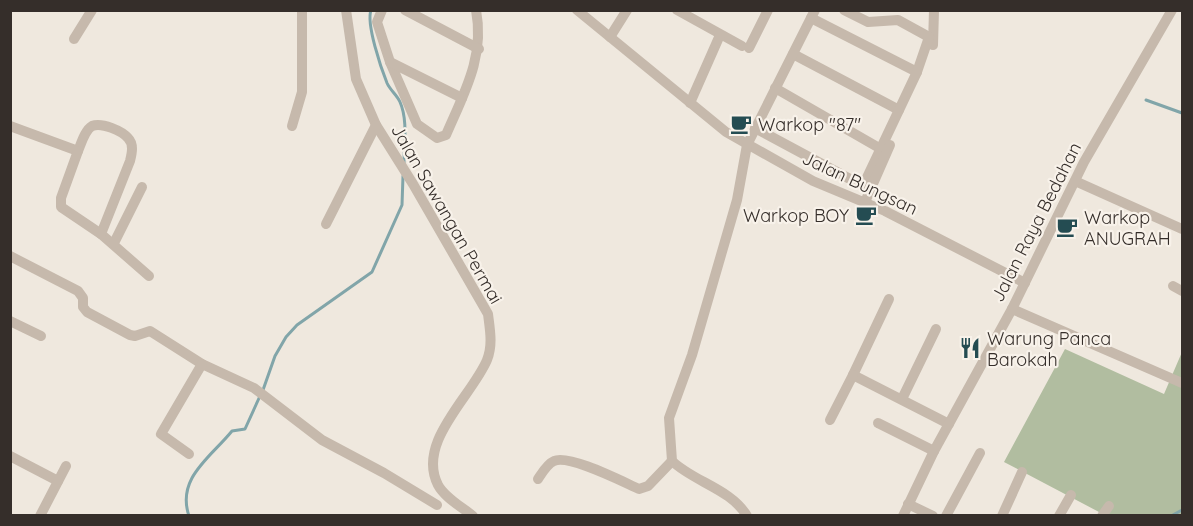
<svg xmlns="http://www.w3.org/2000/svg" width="1193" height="526" viewBox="0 0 1193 526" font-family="Quicksand,sans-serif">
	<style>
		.green { fill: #b1bda0 }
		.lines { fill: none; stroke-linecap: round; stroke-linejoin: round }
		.stream { stroke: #81a5a9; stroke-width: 3 }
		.minor { stroke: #c6b9ac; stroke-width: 10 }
		.labels { text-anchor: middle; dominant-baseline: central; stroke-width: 4.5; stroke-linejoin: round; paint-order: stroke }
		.poi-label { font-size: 18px; fill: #352e2a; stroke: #f8f2ea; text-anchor: start }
		.street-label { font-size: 18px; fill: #352e2a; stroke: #f8f2ea }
	</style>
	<rect width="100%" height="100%" fill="#efe8de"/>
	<polygon class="green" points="1065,349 1164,394 1182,352 1182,515 1098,515 1099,512 1004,462"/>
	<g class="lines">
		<g class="stream">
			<path d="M371,10C366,24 381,68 387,83C390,90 397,95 400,102C408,120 404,144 404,163"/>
			<polyline points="1146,100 1182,113"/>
			<polyline points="263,390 275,356 286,337 297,325 372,272 402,205 403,176"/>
			<path d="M189,516C176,478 211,457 232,431L245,429L260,396"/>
			<polyline points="1171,516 1182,510"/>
		</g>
		<g class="minor">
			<path d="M346,10L356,79L376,125L413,184L488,314C490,330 493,345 487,360C472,396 416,442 438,485C445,498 462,507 473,516"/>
			<path d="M382,10L377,22L390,62L417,124L437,138L446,135C464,93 485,57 476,10"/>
			<polyline points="405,10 479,49"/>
			<polyline points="577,10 726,132 813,181 885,211 1025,283"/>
			<polyline points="677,10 742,46"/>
			<polyline points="811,18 917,72"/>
			<polyline points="610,37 627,10"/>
			<polyline points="74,39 92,10"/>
			<polyline points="933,45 934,10"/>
			<polyline points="749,48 768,10"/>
			<polyline points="793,54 899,110"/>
			<polyline points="390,62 462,98"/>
			<polyline points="775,88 881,149"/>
			<polyline points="690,103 720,35"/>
			<path d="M10,126L78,151C81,144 85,130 92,126C102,122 122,131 128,138C134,144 132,153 130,161L101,234L149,276"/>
			<polyline points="292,126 302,92 302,10"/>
			<polyline points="755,128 863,186 917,72 929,37 898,20 868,22 844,10"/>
			<polyline points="78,151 61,198 61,207 101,234"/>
			<polyline points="1075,181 1182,229"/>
			<polyline points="865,202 890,145"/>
			<polyline points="326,224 376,125"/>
			<polyline points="114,243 142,187"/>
			<polyline points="10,256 78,291 83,298 83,307 87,312 130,335 135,336 150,331 202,364 254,388 322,440 384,473 437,505"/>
			<polyline points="1173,286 1182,291"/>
			<polyline points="889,299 853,375 949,424"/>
			<polyline points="1012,309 1182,383"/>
			<polyline points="10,321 41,336"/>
			<polyline points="902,399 936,329"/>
			<polyline points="830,420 853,375"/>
			<polyline points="878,423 934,451"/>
			<polyline points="189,454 161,434 202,364"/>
			<polyline points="10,456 58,481"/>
			<path d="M538,479C542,473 547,464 554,461C569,454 623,482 639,489L648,486L672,461"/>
			<polyline points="908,504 933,516"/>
			<polyline points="40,516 66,466"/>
			<path d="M747,516C731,489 694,482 672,461L669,418L692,355L737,200L747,145L815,10"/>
			<polyline points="903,516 934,451 1012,309 1084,162 1172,10"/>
			<polyline points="946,516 980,453"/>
			<polyline points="1002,516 1022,472"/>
			<polyline points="1059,516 1071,495"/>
			<polyline points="1102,516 1109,506"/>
		</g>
	</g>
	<defs>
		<symbol id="cafe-bare" viewBox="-9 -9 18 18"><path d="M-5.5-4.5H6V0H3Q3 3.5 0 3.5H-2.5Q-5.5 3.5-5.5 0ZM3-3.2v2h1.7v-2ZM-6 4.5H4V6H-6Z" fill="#244c52" stroke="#f8f2ea" stroke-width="2.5" paint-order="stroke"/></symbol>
		<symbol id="restaurant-bare" viewBox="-9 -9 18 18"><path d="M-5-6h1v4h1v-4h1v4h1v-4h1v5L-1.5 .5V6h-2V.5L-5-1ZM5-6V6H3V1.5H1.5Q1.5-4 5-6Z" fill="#244c52" stroke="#f8f2ea" stroke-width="2.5" paint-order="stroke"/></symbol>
	</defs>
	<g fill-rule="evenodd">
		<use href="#cafe-bare" x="726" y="109" width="30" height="30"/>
		<use href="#cafe-bare" x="851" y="200" width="30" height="30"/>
		<use href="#cafe-bare" x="1052" y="212" width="30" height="30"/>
		<use href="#restaurant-bare" x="955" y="333" width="30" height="30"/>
	</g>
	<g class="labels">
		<g class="poi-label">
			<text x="758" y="124">Warkop "87"</text>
			<text x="849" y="215" text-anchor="end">Warkop BOY</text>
			<text x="1084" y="217">Warkop<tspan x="1084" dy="21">ANUGRAH</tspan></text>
			<text x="987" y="338">Warung Panca<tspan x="987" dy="21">Barokah</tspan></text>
		</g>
		<g class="street-label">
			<text transform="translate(860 183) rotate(25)">Jalan Bungsan</text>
			<text transform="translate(447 214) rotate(60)">Jalan Sawangan Permai</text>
			<text transform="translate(1036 222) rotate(-63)">Jalan Raya Bedahan</text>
		</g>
	</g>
	<rect width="1193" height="526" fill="none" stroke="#352e2a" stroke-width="24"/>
</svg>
